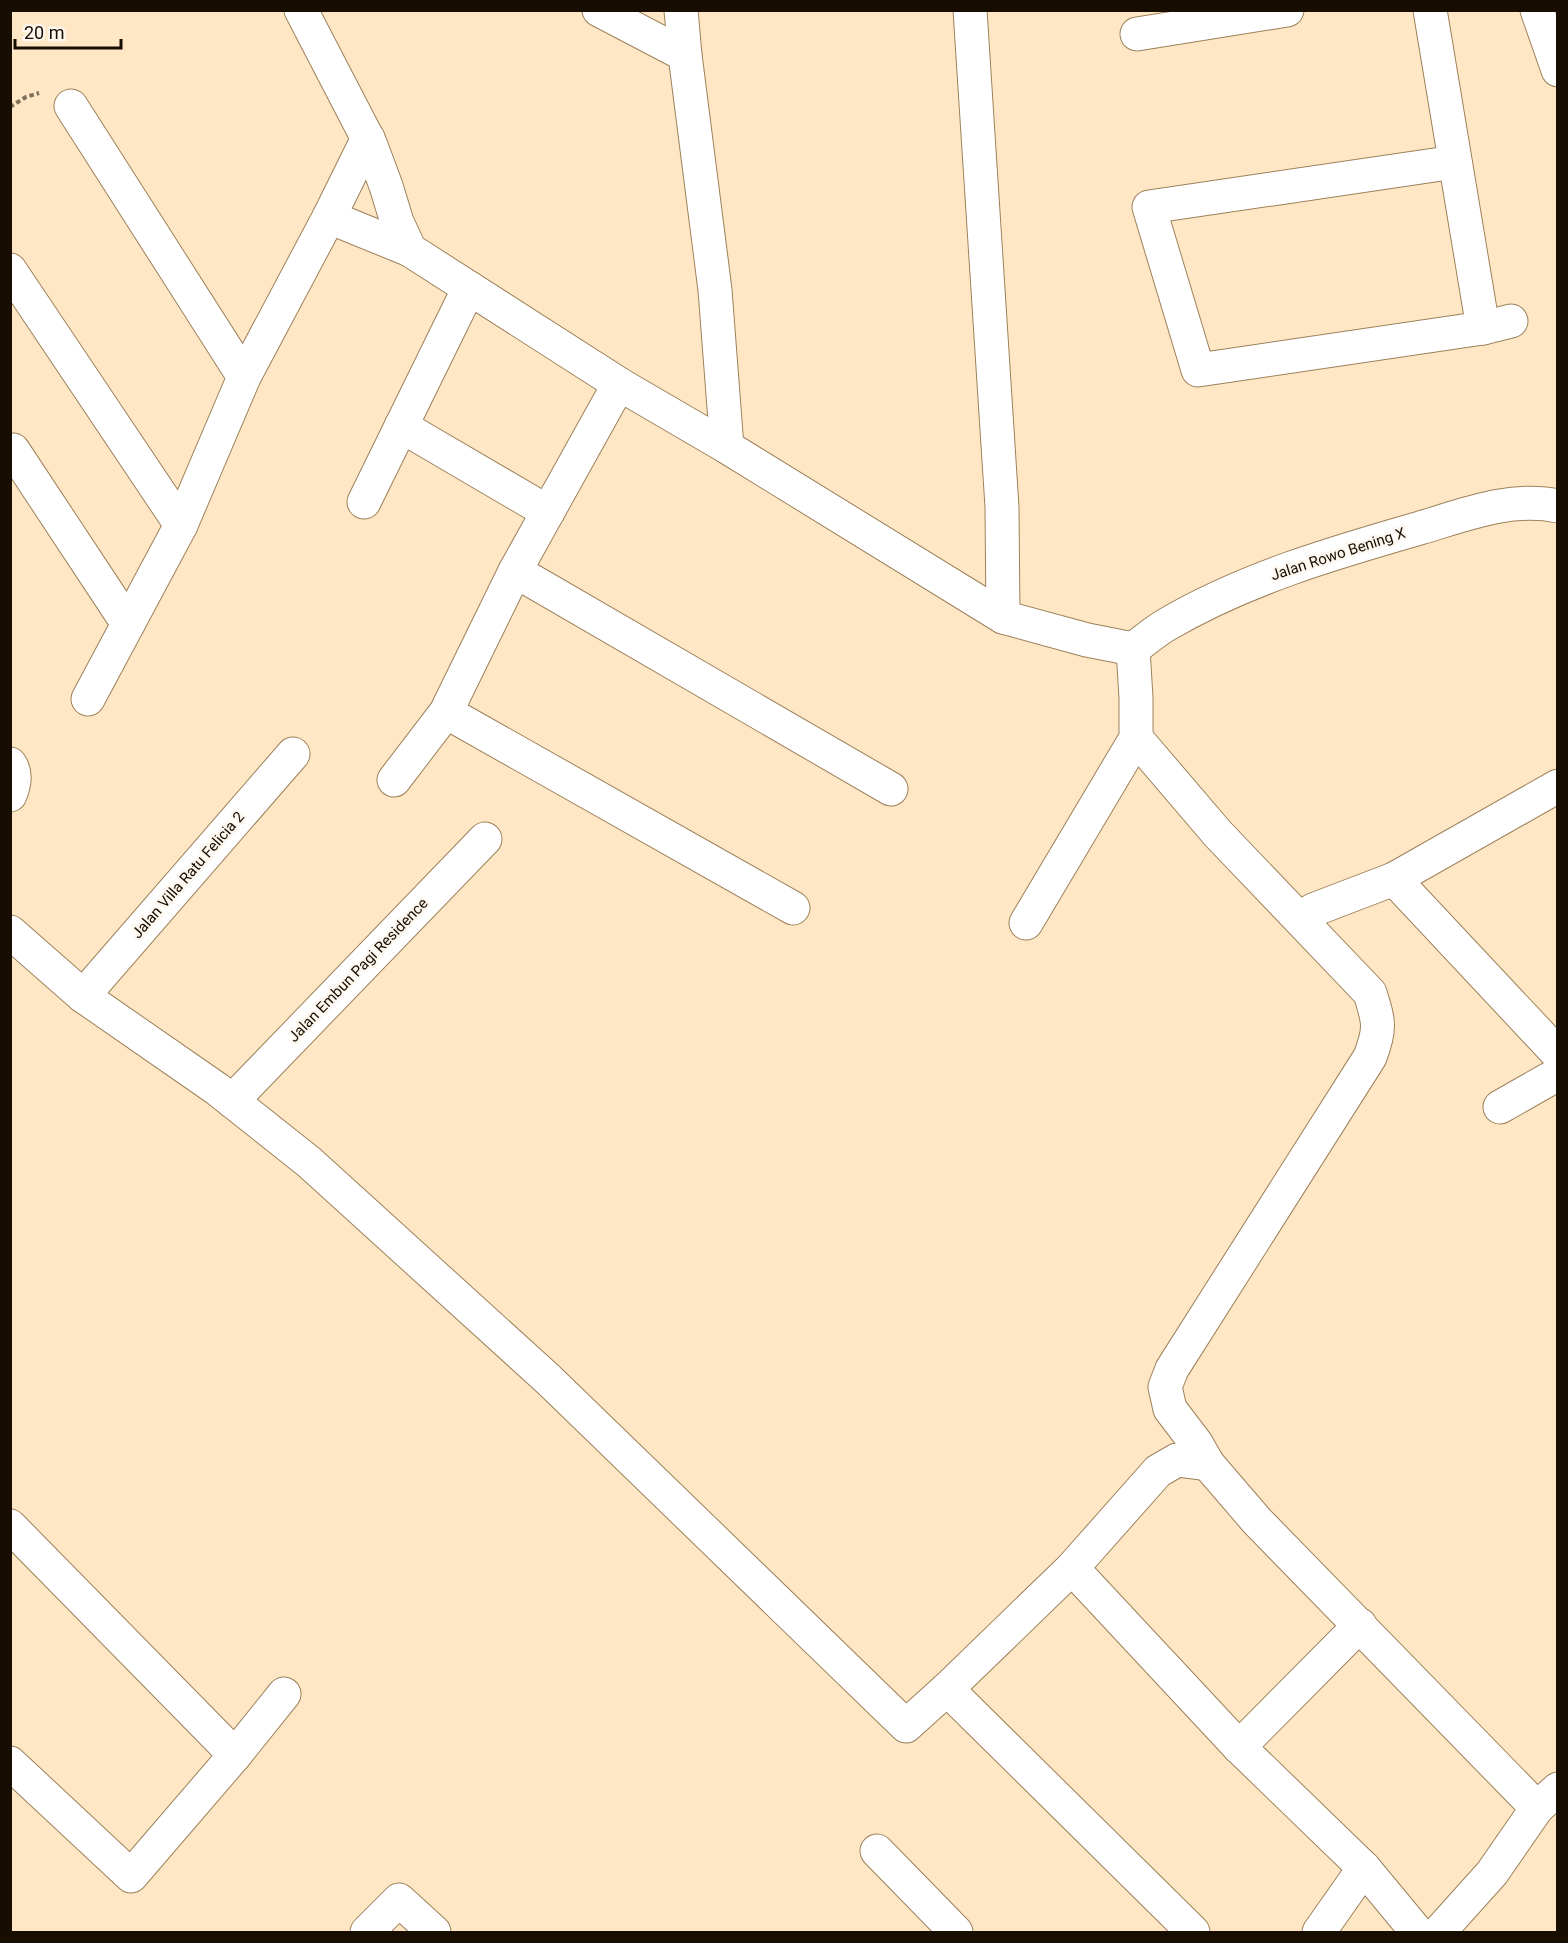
<svg xmlns="http://www.w3.org/2000/svg" width="1568" height="1943" viewBox="0 0 1568 1943" font-family="Roboto,sans-serif">
	<style>
		.lines { fill: none; stroke-linecap: round; stroke-linejoin: round }
		.street-casing { stroke: #9c815a; stroke-width: 35 }
		.path { stroke: #80705a; stroke-width: 4; stroke-dasharray: 4.5 3; stroke-linecap: butt }
		.street { stroke: #fff; stroke-width: 33 }
		.labels { text-anchor: middle; dominant-baseline: central; stroke-width: 5; stroke-linejoin: round; paint-order: stroke }
		.street-label { font-size: 15px; fill: #170d01; stroke: #fdf7ef }
	</style>
	<rect width="100%" height="100%" fill="#ffe7c6"/>
	<g class="lines">
		<defs>
			<g id="street">
				<polyline points="301,10 370,143 386,186 397,222 410,250 619,384 727,447"/>
				<polyline points="599,10 685,55 715,290 727,447 1003,617 1087,640 1133,649"/>
				<polyline points="681,10 685,55"/>
				<polyline points="970,10 1002,507 1003,617"/>
				<polyline points="1430,10 1483,328"/>
				<polyline points="1537,10 1558,70"/>
				<polyline points="1137,34 1287,10"/>
				<polyline points="71,106 244,377"/>
				<polyline points="1455,162 1149,207 1198,370 1483,328 1511,321"/>
				<polyline points="329,217 410,250"/>
				<polyline points="10,270 181,525"/>
				<polyline points="401,426 548,512"/>
				<polyline points="13,450 128,624"/>
				<polyline points="364,502 469,288"/>
				<polyline points="515,571 891,789"/>
				<path d="M1133,649C1143,642 1154,632 1166,625C1244,579 1333,553 1420,528C1464,515 1511,496 1558,506"/>
				<polyline points="88,699 181,525 244,377 329,217 368,138"/>
				<polyline points="446,712 793,908"/>
				<path d="M1136,738L1218,834L1370,993C1379,1022 1381,1028 1370,1057L1172,1369L1165,1387L1170,1409L1196,1443L1208,1464L1257,1521L1537,1808"/>
				<path d="M10,764C17,774 14,785 10,795"/>
				<polyline points="394,780 446,712 515,571 619,384"/>
				<polyline points="1394,879 1558,1054"/>
				<polyline points="1313,910 1394,879 1558,786"/>
				<polyline points="1026,923 1136,738 1136,698 1133,649"/>
				<polyline points="10,932 83,996 217,1089 309,1162 549,1380 906,1726 947,1689 1072,1568 1158,1471 1177,1460 1208,1464"/>
				<polyline points="83,996 293,754"/>
				<polyline points="232,1101 485,839"/>
				<polyline points="1500,1107 1558,1074"/>
				<polyline points="10,1526 235,1755"/>
				<polyline points="1072,1568 1239,1747 1364,1868 1417,1932"/>
				<polyline points="947,1689 1193,1932"/>
				<polyline points="1239,1747 1360,1625"/>
				<polyline points="10,1763 131,1876 235,1755 284,1694"/>
				<polyline points="877,1851 956,1932"/>
				<polyline points="367,1932 399,1900 434,1932"/>
				<polyline points="1319,1932 1364,1868"/>
				<polyline points="1439,1932 1492,1873 1537,1808 1558,1789"/>
			</g>
		</defs>
		<use href="#street" class="street-casing"/>
		<polyline class="path" points="10,107 26,97 39,93"/>
		<use href="#street" class="street"/>
	</g>
	<g class="labels">
		<g class="street-label">
			<text transform="translate(1338 554) rotate(-18)">Jalan Rowo Bening X</text>
			<text transform="translate(188 875) rotate(-49)">Jalan Villa Ratu Felicia 2</text>
			<text transform="translate(358 970) rotate(-46)">Jalan Embun Pagi Residence</text>
		</g>
	</g>
	<rect width="1568" height="1943" fill="none" stroke="#170d01" stroke-width="24"/>
	<path d="M15 39v9h106v-9" fill="none" stroke="#170d01" stroke-width="3"/>
	<text x="24" y="39" font-size="18" fill="#170d01" stroke="#fdf7ef" stroke-width="4.5" paint-order="stroke">20 m</text>
</svg>
